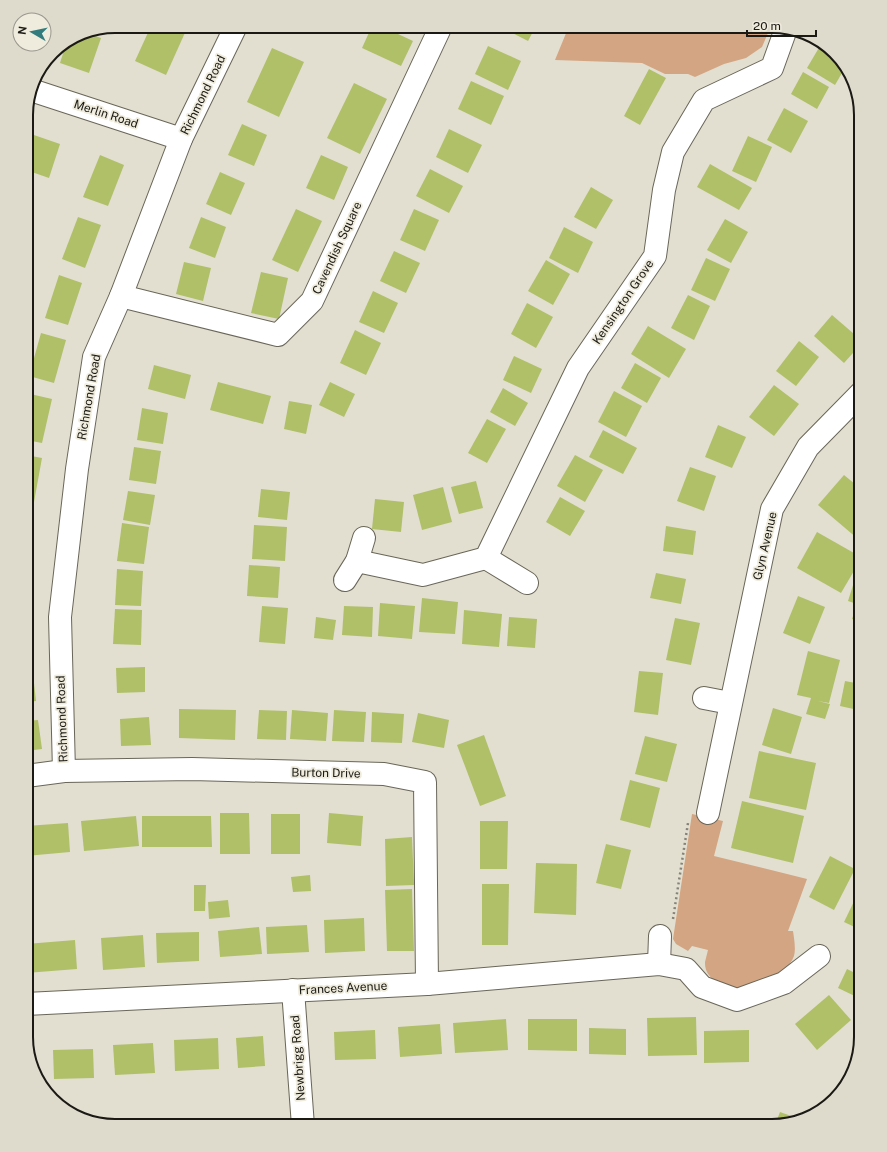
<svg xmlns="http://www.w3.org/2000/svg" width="887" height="1152" viewBox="0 0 887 1152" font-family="'Public Sans',sans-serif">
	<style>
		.green { fill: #d3a582 }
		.building { fill: #b0c069 }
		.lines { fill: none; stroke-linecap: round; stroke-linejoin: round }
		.minor-casing { stroke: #696659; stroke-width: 24 }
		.path { stroke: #858379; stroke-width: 2.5; stroke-dasharray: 2 3; stroke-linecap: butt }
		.minor { stroke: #fff; stroke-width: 22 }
		.labels { text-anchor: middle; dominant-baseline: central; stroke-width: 3.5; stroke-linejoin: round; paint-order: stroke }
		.street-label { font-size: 12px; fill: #1a1914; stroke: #efecdd }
		.rim { fill: none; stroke: #1a1914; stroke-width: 2 }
	</style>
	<rect width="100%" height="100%" fill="#e2dfd0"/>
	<g class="green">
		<polygon points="569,26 771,26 762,47 746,58 724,64 695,77 688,74 665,74 642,63 555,60"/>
		<path d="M692,814L723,821L714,856L807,879L788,931H793C794,938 796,949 794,956C788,974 758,984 741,991C727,987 704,981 705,962C706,958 707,954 708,950L692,946L688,951L676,944L673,939Z"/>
	</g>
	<g class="building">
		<polygon points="151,26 188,26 166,75 135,61"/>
		<polygon points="309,26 331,26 328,34"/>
		<polygon points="372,26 381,26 413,41 401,66 362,48"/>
		<polygon points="499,26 536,26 528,41"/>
		<polygon points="84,32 101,38 89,73 60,63 67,41"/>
		<polygon points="488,46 521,61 508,90 475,74"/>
		<polygon points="820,46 832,53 846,66 835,85 807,68"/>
		<polygon points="272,48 304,62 279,117 247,102"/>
		<polygon points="649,69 666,78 640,125 624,116"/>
		<polygon points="803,72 829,87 817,109 791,94"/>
		<polygon points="471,81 504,96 491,125 458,109"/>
		<polygon points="354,83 387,99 360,154 327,138"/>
		<polygon points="784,108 808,121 791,153 767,140"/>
		<polygon points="242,124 267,135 254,166 228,155"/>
		<polygon points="449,129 482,145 468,173 436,157"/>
		<polygon points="31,134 60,144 49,178 26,170 26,149"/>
		<polygon points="748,136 772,147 756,182 732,171"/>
		<polygon points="100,155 124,165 108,206 83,197"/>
		<polygon points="321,155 348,167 334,200 306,188"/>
		<polygon points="710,164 752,188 739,210 697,187"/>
		<polygon points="430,169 463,186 449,213 416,196"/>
		<polygon points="220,172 245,183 231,215 206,204"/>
		<polygon points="591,187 613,200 596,229 574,217"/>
		<polygon points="296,209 322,221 298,272 272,260"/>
		<polygon points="414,209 439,220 425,251 400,240"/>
		<polygon points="78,217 101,225 85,268 62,259"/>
		<polygon points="201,217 226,227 215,258 189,248"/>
		<polygon points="725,219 748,232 731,263 707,250"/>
		<polygon points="564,227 593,242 578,273 549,258"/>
		<polygon points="394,251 420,263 406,293 380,281"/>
		<polygon points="706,258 730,269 715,301 691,290"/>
		<polygon points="546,260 570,274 553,305 528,291"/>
		<polygon points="184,262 211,268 203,301 176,294"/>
		<polygon points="261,272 288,278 279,319 251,313"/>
		<polygon points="59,275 82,283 68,325 45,318"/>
		<polygon points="373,291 398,303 384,333 359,322"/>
		<polygon points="688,295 710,306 694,340 671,328"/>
		<polygon points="527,303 553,317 536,348 511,334"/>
		<polygon points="832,315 861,340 861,344 844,363 814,336"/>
		<polygon points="648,326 686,349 669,378 631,354"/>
		<polygon points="355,330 381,343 366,375 340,363"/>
		<polygon points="41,333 66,340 54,383 29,376"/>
		<polygon points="799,341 819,357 796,386 776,371"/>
		<polygon points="514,356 542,369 531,393 503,380"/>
		<polygon points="635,363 661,378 647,403 621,388"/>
		<polygon points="154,365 191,375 185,399 148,389"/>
		<polygon points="218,382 271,396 263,424 210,410"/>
		<polygon points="330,382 355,394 344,417 319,405"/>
		<polygon points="774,385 799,404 774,436 749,417"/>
		<polygon points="503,388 528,403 515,426 490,412"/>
		<polygon points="614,391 642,406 626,437 598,422"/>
		<polygon points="26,393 52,399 42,443 26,440"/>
		<polygon points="289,401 312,405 306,434 284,429"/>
		<polygon points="142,408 168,413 163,444 137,440"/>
		<polygon points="487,419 506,429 487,463 468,453"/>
		<polygon points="718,425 746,437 732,468 705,457"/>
		<polygon points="603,430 637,448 623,474 589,457"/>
		<polygon points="134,447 161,451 156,484 129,480"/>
		<polygon points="26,455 42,458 34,502 26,500"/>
		<polygon points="575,455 603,470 585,502 557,486"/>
		<polygon points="690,467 716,476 704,511 677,501"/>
		<polygon points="844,475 861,489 861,536 858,539 818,505"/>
		<polygon points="476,481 483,508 459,514 451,487"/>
		<polygon points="443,487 452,522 422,530 413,495"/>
		<polygon points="261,489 290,492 287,520 258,517"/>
		<polygon points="128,491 155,495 150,525 123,520"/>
		<polygon points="560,497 585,511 570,536 546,522"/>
		<polygon points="375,499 404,502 401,532 372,529"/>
		<polygon points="26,522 32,523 27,556 26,555"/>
		<polygon points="122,523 149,527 144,564 117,561"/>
		<polygon points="254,525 287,527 285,561 252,559"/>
		<polygon points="666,526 696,531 693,555 663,551"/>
		<polygon points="817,532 861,557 861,559 841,593 797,568"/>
		<polygon points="249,565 280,567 278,598 247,596"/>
		<polygon points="117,569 143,571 141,606 115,605"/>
		<polygon points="656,573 686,579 681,604 650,598"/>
		<polygon points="854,582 861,585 861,622 852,619 857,604 848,601"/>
		<polygon points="798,596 825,607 810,644 783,633"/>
		<polygon points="422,598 458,602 455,634 419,632"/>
		<polygon points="380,603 415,606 412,639 378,636"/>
		<polygon points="262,606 288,608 285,644 259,642"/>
		<polygon points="344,606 373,607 372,637 342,635"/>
		<polygon points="115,609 142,610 141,645 113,644"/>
		<polygon points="464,610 502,614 499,647 462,644"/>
		<polygon points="316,617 336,620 333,640 314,638"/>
		<polygon points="509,617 537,619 535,648 507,646"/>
		<polygon points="675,618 700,623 691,665 666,660"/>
		<polygon points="26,647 30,647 36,701 26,702"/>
		<polygon points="808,651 840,660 829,703 818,701 830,704 825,719 806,714 811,698 797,695"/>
		<polygon points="145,667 145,692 117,693 116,668"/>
		<polygon points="639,671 663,673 658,715 634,712"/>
		<polygon points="845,681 861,684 861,696 858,710 840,706"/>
		<polygon points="773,708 802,717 791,754 762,745"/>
		<polygon points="179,709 236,710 235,740 179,738"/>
		<polygon points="259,710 287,711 286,740 257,739"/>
		<polygon points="292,710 328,713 326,741 290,739"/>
		<polygon points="334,710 366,712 364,742 332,741"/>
		<polygon points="372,712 404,714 402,743 371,742"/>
		<polygon points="418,713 449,720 444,748 412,742"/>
		<polygon points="149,717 151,745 121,746 120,719"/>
		<polygon points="38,720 42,749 26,751 26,721"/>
		<polygon points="484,735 506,796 480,806 457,745"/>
		<polygon points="645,736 677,744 667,782 635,774"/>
		<polygon points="759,751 816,763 806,810 749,798"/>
		<polygon points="630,780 660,788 650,828 620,820"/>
		<polygon points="742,801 804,816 793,863 731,848"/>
		<polygon points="220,813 249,813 250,854 220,854"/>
		<polygon points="329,813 363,816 361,846 327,843"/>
		<rect x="271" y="814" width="29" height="40"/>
		<polygon points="136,816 139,846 84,851 81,821"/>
		<polygon points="142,816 211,816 212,847 142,847"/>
		<polygon points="480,821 508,821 507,869 480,869"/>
		<polygon points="68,823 70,852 26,856 26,826"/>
		<polygon points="412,837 414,885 386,886 385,839"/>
		<polygon points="606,844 631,850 621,889 596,883"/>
		<polygon points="830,856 855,869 834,910 809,897"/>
		<polygon points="536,863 577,864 576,915 534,913"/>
		<polygon points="310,875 311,891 293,892 291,877"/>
		<polygon points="482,884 509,884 508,945 482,945"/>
		<polygon points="194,885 206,885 205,911 194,911"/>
		<polygon points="861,887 861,930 844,922"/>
		<polygon points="412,889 414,951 387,951 385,890"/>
		<polygon points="228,900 230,917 209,919 208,902"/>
		<polygon points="364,918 365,951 325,953 324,920"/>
		<polygon points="307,925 309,952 267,954 266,927"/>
		<polygon points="259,927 262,954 220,957 218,931"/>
		<polygon points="199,932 199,961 157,963 156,933"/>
		<polygon points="143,935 145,967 103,970 101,938"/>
		<polygon points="75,940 77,969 26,973 26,944"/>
		<polygon points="847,969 861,976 861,999 838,988"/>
		<polygon points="829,995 851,1020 817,1050 795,1024"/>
		<polygon points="696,1017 697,1055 648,1056 647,1018"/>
		<polygon points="506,1019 508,1050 455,1053 453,1023"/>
		<polygon points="528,1019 577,1019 577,1051 528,1050"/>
		<polygon points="440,1024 442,1054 400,1057 398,1027"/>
		<polygon points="589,1028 626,1029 626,1055 589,1054"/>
		<polygon points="375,1030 376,1059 335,1060 334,1032"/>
		<polygon points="749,1030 749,1062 704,1063 704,1031"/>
		<polygon points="263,1036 265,1066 238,1068 236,1038"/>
		<polygon points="218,1038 219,1069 175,1071 174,1040"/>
		<polygon points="153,1043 155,1073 115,1075 113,1045"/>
		<polygon points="93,1049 94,1078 54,1079 53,1050"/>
		<polygon points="780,1112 797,1118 775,1125"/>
	</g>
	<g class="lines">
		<defs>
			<g id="minor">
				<polyline points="31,90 181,139"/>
				<polyline points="121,296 278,335 312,301 441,26"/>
				<polyline points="486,558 527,583"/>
				<polyline points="357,561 423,575 486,558 578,368 655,256 664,190 673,152 704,100 772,68 786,29"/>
				<polyline points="345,580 357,561 364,538"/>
				<polyline points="704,698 730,703"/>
				<polyline points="64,771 60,617 77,469 94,357 121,296 181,139 236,26"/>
				<polyline points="26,776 64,771 192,769 384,774 425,782 427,984"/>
				<polyline points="708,813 772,509 808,447 861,393"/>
				<polyline points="659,964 660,936"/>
				<polyline points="293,990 303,1126"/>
				<polyline points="26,1004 427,984 659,964 686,969 702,987 737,1000 784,983 819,956"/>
			</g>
		</defs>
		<use href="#minor" class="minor-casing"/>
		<polyline class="path" points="673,919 688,823"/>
		<use href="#minor" class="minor"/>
	</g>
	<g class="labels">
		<g class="street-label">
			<text transform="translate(203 95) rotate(-64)">Richmond Road</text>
			<text transform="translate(106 114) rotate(18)">Merlin Road</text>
			<text transform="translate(337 248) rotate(-65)">Cavendish Square</text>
			<text transform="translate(623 302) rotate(-56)">Kensington Grove</text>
			<text transform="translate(89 397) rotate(-80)">Richmond Road</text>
			<text transform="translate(765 546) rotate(-77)">Glyn Avenue</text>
			<text transform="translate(62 719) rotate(-92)">Richmond Road</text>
			<text transform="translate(326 773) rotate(1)">Burton Drive</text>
			<text transform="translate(343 988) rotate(-3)">Frances Avenue</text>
			<text transform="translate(298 1058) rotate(-94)">Newbrigg Road</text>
		</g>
	</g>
	<path d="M0 0H887V1152H0ZM115 33H772A82 82 0 0 1 854 115V1037A82 82 0 0 1 772 1119H115A82 82 0 0 1 33 1037V115A82 82 0 0 1 115 33Z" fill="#dedbcd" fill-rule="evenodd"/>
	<path class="rim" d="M115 33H772A82 82 0 0 1 854 115V1037A82 82 0 0 1 772 1119H115A82 82 0 0 1 33 1037V115A82 82 0 0 1 115 33Z"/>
	<g transform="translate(32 32) rotate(279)"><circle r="19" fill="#efecdd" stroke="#9a988d"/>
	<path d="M0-3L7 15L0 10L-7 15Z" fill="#337c7d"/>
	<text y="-6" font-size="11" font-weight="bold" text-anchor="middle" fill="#1a1914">N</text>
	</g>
	<path d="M747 30v6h69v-6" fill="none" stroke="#1a1914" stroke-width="2"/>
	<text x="753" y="30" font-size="12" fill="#1a1914" stroke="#efecdd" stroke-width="3" paint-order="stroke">20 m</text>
</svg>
